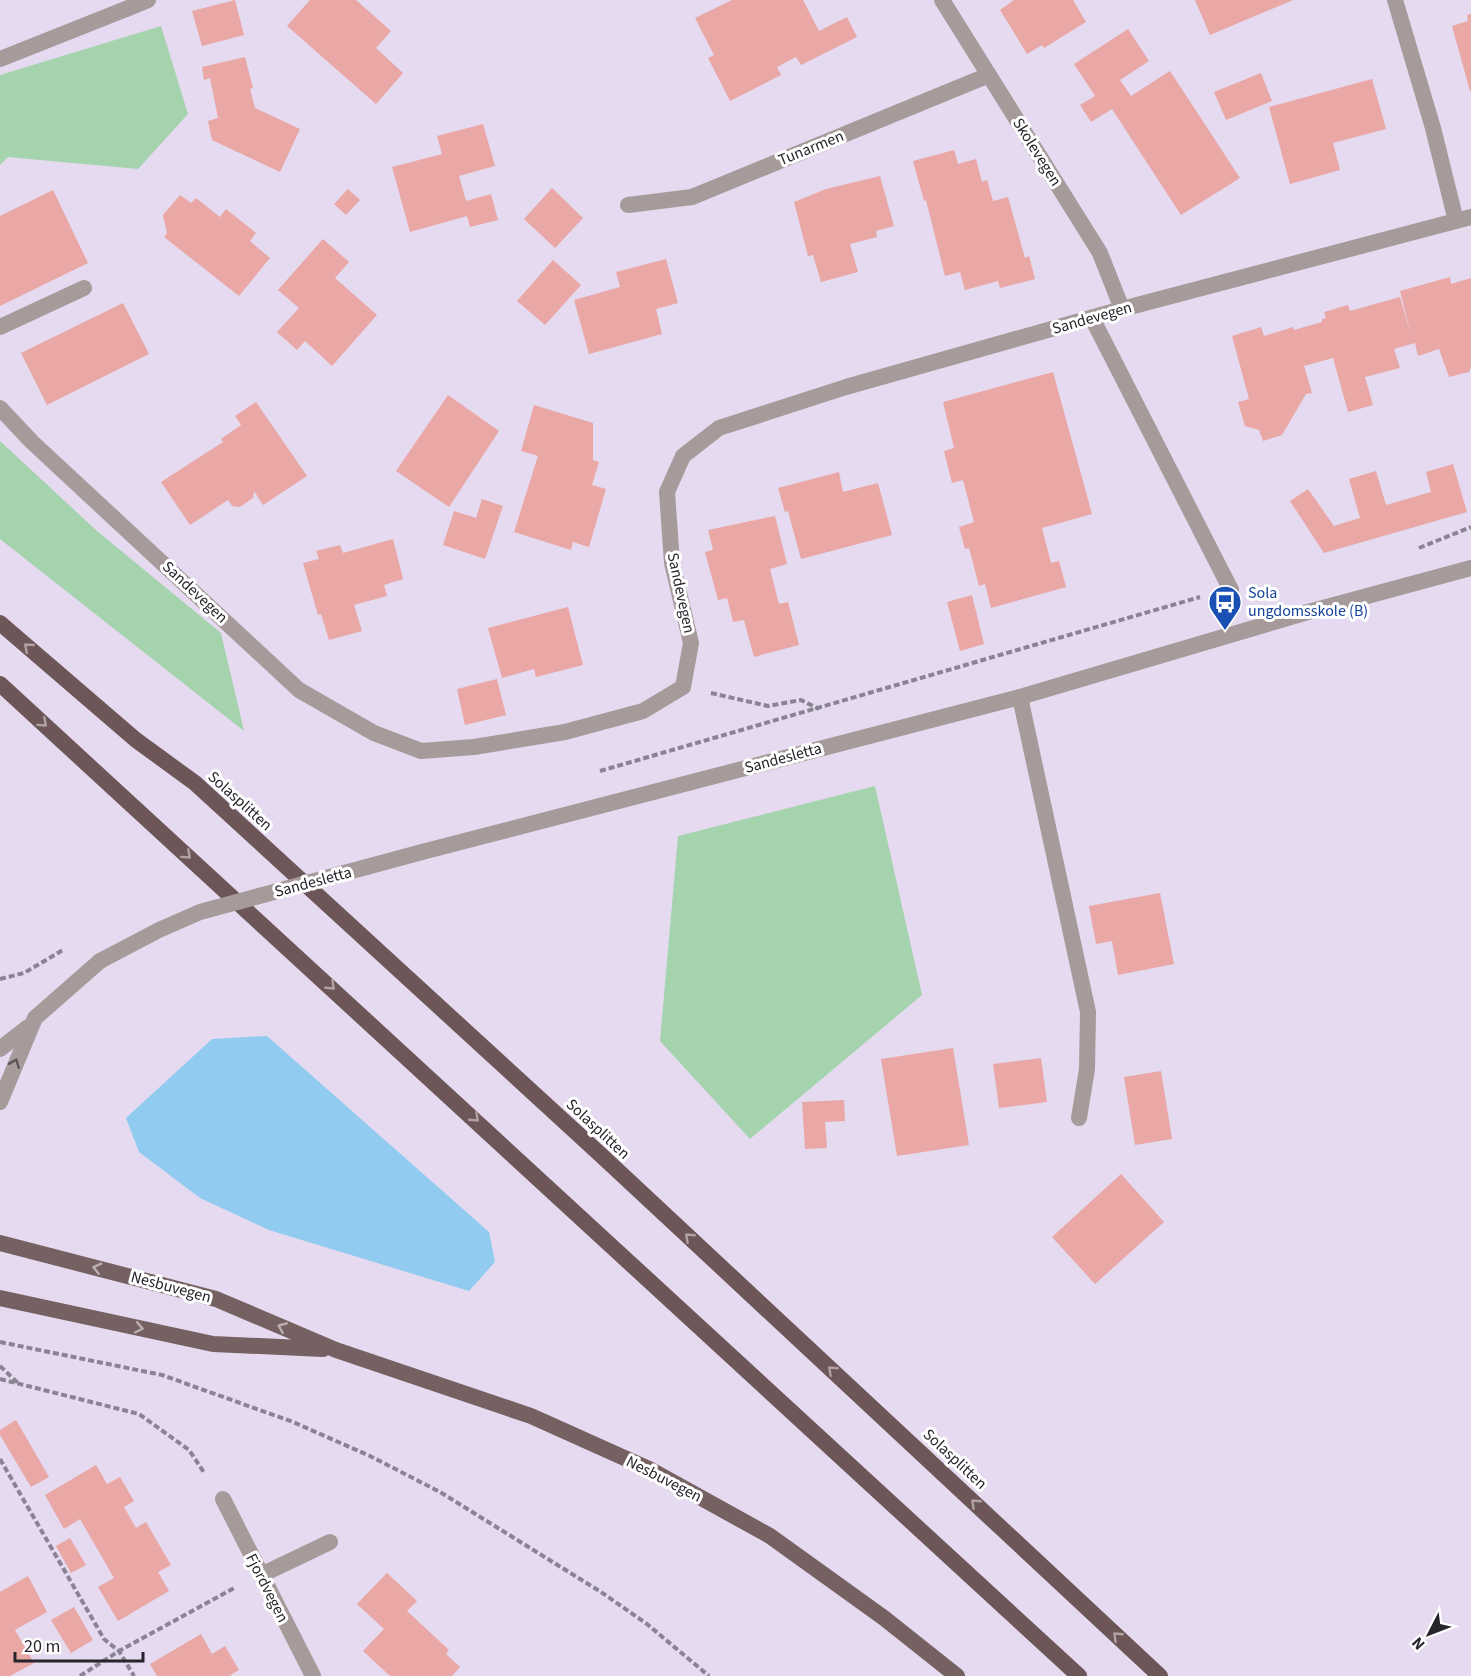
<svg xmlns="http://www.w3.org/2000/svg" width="1471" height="1676" viewBox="0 0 1471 1676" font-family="'Source Sans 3',sans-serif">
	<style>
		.green { fill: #a5d3ad }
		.water { fill: #91cbef }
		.building { fill: #e9a7a5 }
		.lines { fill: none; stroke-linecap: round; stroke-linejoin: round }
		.path { stroke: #8a8392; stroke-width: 4; stroke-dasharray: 6 3; stroke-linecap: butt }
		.service { stroke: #a69a9a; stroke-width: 16 }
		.minor { stroke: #a69a9a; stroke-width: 16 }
		.tertiary { stroke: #a69a9a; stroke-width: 16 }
		.primary { stroke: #766162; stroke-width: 16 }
		.trunk { stroke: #6d5658; stroke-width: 16 }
		.tertiary-bridge { stroke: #a69a9a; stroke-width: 16 }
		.oneway { stroke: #afa2a3 }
		.oneway2 { stroke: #5a5358 }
		.oneway3 { stroke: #bab0b0 }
		.labels { text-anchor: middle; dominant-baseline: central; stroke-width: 6; stroke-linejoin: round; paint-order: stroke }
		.street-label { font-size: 16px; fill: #28242c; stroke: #fff }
		.transit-label { font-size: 16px; fill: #164399; stroke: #fff; text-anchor: start }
	</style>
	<rect width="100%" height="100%" fill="#e5daf0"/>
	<g class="green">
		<polygon points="161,26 188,114 138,169 8,157 0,165 0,75"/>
		<polygon points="0,441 97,531 221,633 244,731 0,539"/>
		<polygon points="875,786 922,995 750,1139 660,1041 678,836"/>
	</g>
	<polygon class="water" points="267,1036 489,1232 495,1262 469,1291 269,1230 200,1198 139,1152 126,1118 212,1039"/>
	<g class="building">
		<polygon points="235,0 244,35 202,46 192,11"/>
		<polygon points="310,0 356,0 391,31 376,48 403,73 376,104 287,26"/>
		<polygon points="732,0 803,0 819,31 847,17 857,37 801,65 796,57 777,67 781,75 730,101 708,58 714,55 695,18"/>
		<polygon points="1014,0 1073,0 1086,22 1044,48 1042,45 1027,54 1000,10"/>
		<polygon points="1195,0 1293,0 1210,35"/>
		<polygon points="1471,14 1471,91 1470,91 1452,26 1468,21 1467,15"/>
		<polygon points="1128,29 1149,61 1120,80 1131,96 1170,71 1240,178 1181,215 1112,109 1091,122 1080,105 1095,96 1074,64"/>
		<polygon points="245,57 253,88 250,89 255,108 300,129 280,172 212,140 208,121 218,118 210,78 204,80 202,67"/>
		<polygon points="1261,73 1272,101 1226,120 1214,92"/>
		<polygon points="1372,79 1386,129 1333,143 1340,170 1290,184 1269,107"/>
		<polygon points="483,124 495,166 459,176 466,201 491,194 498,220 470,227 467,216 410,232 392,167 442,154 437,136"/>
		<polygon points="954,150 958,164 976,159 982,182 987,180 993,201 1008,197 1025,258 1029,256 1035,279 1000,288 998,281 965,290 960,272 945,276 926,200 924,201 913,161"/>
		<polygon points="880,176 894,226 876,231 877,237 850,244 858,272 821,282 813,255 808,256 794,202 826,189"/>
		<polygon points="552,188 583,218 555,248 524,219"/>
		<polygon points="348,189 360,200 346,215 334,204"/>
		<polygon points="53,190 88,263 0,306 0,216"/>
		<polygon points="180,195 191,203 196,198 220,217 226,209 256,233 250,241 270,258 239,296 164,237 167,233 163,215"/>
		<polygon points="323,239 349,262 335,278 377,315 332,366 305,341 297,350 277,332 299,308 278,290"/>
		<polygon points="666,259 678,303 656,309 662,334 589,354 574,300 620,287 616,272"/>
		<polygon points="553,260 581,285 545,325 517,301"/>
		<polygon points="1450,277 1451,284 1471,278 1471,366 1469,372 1449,377 1439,349 1418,356 1415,343 1394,349 1400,368 1365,377 1373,405 1348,412 1333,358 1304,366 1312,393 1306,394 1282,435 1263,441 1259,430 1245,426 1238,402 1249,399 1232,336 1261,327 1264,336 1293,327 1294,330 1322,322 1322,319 1326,318 1324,312 1348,305 1350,311 1400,297 1411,335 1400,291"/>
		<polygon points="123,303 149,354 47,405 21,353"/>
		<polygon points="1053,372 1092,514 1042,528 1051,563 1059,561 1066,587 991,608 985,584 979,586 969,548 965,549 959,527 974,522 963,480 952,483 944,451 954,448 943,402"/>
		<polygon points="448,395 499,431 449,507 396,471"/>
		<polygon points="256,402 307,476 263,505 254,491 253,498 240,507 232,506 228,500 190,525 161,482 223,442 221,439 241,425 235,416"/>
		<polygon points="534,405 593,423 593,460 599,462 592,485 606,489 589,547 573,542 571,550 514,532 538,456 521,451"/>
		<polygon points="1453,464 1467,512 1324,553 1290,501 1308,489 1334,526 1360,518 1349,479 1376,471 1386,505 1431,492 1426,472"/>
		<polygon points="839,472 843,492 878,483 892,535 801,559 788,511 785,512 778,488"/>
		<polygon points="482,499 503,506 485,559 443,545 454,511 476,518"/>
		<polygon points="775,516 787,564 770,569 779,604 788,602 799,645 754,657 744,620 733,622 727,598 718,600 705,552 713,550 708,530"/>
		<polygon points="393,539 403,579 384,585 387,596 354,605 362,631 329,640 321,614 318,615 303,563 319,559 316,551 340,545 343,553"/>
		<polygon points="972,595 984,644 960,651 947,602"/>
		<polygon points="568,607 583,665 536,677 534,669 502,678 488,628"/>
		<polygon points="497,679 506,715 465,725 457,689"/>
		<polygon points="1160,893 1174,964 1118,975 1112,941 1096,944 1089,906"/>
		<polygon points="953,1048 969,1145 897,1156 881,1059"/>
		<polygon points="1041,1058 1047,1102 999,1108 993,1064"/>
		<polygon points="1161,1071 1172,1139 1135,1145 1124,1077"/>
		<polygon points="844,1100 845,1121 825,1122 827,1148 805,1149 802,1102"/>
		<polygon points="1121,1174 1164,1222 1095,1284 1052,1237"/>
		<polygon points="16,1420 49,1477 31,1487 0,1435 0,1430"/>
		<polygon points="96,1465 107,1484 120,1477 134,1501 124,1507 136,1528 146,1522 171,1565 158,1572 169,1591 118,1621 98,1587 114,1578 80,1519 64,1529 45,1495"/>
		<polygon points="70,1538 86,1565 71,1573 56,1546"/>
		<polygon points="387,1573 417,1601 407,1611 449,1650 446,1654 460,1667 452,1676 390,1676 363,1651 384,1629 357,1604"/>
		<polygon points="28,1576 47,1612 15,1630 34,1663 10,1676 0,1676 0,1592"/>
		<polygon points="74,1607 93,1640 71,1653 51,1620"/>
		<polygon points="201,1634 212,1654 225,1646 239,1670 229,1676 157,1676 150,1664"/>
	</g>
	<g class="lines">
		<g class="path">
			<polyline points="1419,548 1471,527"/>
			<polyline points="711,693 768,706 801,700 819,709"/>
			<polyline points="600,771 1200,597"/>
			<polyline points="0,979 24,973 63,950"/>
			<polyline points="0,1342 162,1375 293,1422 370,1456 440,1492 601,1592 647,1624 709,1676"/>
			<polyline points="0,1366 18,1383"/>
			<polyline points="0,1379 139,1414 189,1450 205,1474"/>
			<polyline points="0,1459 104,1639 119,1651 134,1676"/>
			<polyline points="80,1676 119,1651 236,1587"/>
		</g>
		<g class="service">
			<polyline points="0,59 126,9"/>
			<polyline points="1092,318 1231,590"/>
			<polyline points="1020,697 1088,1012 1087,1069 1079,1118"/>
			<polyline points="261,1575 330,1542"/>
		</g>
		<g class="minor">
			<polyline points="942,0 1100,253 1122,309"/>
			<polyline points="1395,0 1433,128 1456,221"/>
			<polyline points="126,9 148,0"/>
			<polyline points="628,205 692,197 989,75"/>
			<polyline points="0,327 84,288"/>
			<polyline points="0,408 32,442 299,690 374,733 421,751 474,747 565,732 643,711 683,687 691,643 672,563 667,492 683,456 719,428 846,387 1122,309 1471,217"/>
			<polyline points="223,1499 313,1676"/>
		</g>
		<g class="tertiary">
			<polyline points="422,852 1020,697 1308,612 1471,568"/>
			<polyline points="0,1049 28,1027"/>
			<polyline points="0,1102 35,1018 100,961"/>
		</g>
		<g class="primary">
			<polyline points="0,1243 216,1299 336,1350 531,1416 649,1469 770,1536 884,1618 957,1676"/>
			<polyline points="0,1298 213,1344 323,1349"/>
		</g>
		<g class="trunk">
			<polyline points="0,623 136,740 195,783 602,1156 1160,1676"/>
			<polyline points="0,684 1079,1676"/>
		</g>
		<polyline class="tertiary-bridge" points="100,961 159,930 200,912 422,852"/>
	</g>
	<defs><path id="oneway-chevron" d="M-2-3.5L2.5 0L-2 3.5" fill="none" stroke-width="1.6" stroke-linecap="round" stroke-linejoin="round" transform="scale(1.5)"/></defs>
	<g class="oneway">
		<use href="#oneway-chevron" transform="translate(28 647) rotate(-139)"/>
		<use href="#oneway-chevron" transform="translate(43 723) rotate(42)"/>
		<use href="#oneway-chevron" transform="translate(187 855) rotate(42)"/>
		<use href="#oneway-chevron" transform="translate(331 986) rotate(43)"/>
		<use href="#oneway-chevron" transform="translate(475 1118) rotate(43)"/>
		<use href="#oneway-chevron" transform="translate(689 1237) rotate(-137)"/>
		<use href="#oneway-chevron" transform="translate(832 1370) rotate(-137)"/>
		<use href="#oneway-chevron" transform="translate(975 1503) rotate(-137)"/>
		<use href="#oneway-chevron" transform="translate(1117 1636) rotate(-137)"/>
	</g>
	<use class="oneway2" href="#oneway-chevron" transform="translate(15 1063) rotate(-68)"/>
	<g class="oneway3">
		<use href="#oneway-chevron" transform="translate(97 1268) rotate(-166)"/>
		<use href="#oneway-chevron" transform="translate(282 1327) rotate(-157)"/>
		<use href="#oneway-chevron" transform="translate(139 1328) rotate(12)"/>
	</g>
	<defs>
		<symbol id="bus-pin" viewBox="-11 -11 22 30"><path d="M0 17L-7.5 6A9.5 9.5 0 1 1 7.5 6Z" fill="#1a4fb4" stroke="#fff"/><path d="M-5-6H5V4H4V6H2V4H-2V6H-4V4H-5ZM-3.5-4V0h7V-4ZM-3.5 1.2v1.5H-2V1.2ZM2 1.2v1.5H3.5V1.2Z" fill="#fff"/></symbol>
	</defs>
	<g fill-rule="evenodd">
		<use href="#bus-pin" x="1206" y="583" width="38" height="52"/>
	</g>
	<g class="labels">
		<g class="street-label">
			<text transform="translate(811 148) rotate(-22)">Tunarmen</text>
			<text transform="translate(1037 152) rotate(58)">Skolevegen</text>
			<text transform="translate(1092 318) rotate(-16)">Sandevegen</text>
			<text transform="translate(195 592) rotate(43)">Sandevegen</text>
			<text transform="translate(681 593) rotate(78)">Sandevegen</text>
			<text transform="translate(783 758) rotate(-15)">Sandesletta</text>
			<text transform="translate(240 801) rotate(42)">Solasplitten</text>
			<text transform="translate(313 882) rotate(-15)">Sandesletta</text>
			<text transform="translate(598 1129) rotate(43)">Solasplitten</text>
			<text transform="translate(171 1287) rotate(15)">Nesbuvegen</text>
			<text transform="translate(955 1459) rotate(43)">Solasplitten</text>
			<text transform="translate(664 1479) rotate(27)">Nesbuvegen</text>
			<text transform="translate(267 1588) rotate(63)">Fjordvegen</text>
		</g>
		<g class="transit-label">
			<text x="1248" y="593">Sola<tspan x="1248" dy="18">ungdomsskole (B)</tspan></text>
		</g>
	</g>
	<g transform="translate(1429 1634) rotate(228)" stroke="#ffffff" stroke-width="4.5" paint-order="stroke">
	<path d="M0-4.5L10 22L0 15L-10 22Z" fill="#28242c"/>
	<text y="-9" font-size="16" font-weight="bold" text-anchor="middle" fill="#28242c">N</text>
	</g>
	<path d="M15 1652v9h128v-9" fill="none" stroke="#28242c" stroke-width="3"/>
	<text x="24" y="1652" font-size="18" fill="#28242c" stroke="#ffffff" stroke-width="4.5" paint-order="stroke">20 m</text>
</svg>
